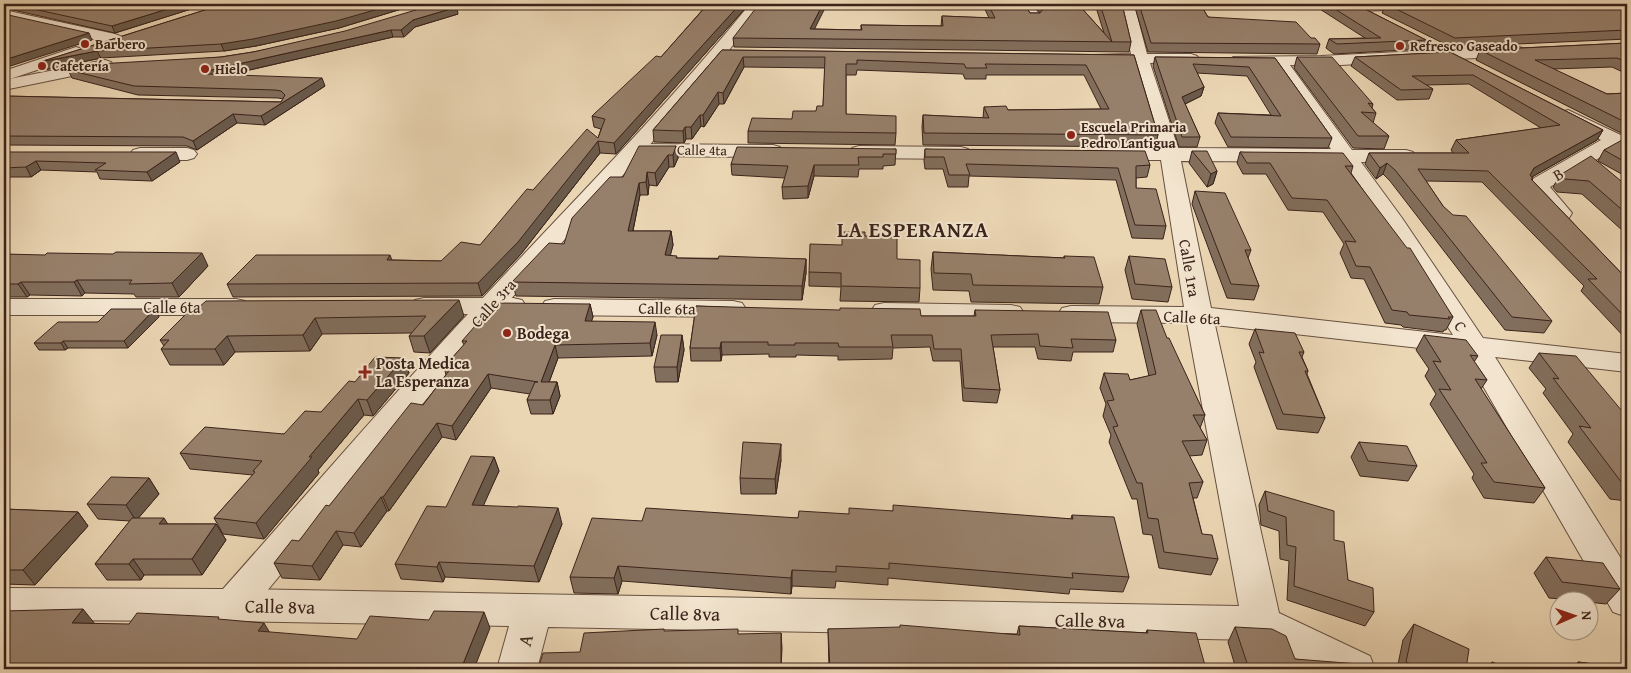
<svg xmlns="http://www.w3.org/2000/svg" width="1631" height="673" viewBox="0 0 1631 673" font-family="'Gentium Book Plus',serif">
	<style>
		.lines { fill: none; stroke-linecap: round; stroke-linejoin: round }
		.minor-casing { stroke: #675041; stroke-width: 2 }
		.tertiary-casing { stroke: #675041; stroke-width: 2 }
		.minor { fill: #f2e4ce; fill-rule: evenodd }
		.tertiary { fill: #f2e4ce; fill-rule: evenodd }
		.wall { fill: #826e5c; stroke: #3b231b }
		.shaded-wall { fill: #6a5a4b; stroke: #3b231b }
		.building { fill: #97806b; stroke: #3b231b }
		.poi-dot { fill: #8f2418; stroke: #f2e4ce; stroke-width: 2 }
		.labels { text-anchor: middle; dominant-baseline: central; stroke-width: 4; stroke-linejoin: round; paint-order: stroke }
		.far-poi-label { font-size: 14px; font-weight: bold; fill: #3b231b; stroke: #f2e4ce; text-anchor: start }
		.far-street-label { font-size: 14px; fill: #3b231b; stroke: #f2e4ce }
		.street-label { font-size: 16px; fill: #3b231b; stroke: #f2e4ce }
		.poi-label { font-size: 16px; font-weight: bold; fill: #3b231b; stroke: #f2e4ce; text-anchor: start }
		.near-street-label { font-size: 19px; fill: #3b231b; stroke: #f2e4ce }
		.district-label { font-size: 21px; font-weight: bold; letter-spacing: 1px; fill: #3b231b; stroke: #f2e4ce }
	</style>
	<rect width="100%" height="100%" fill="#ebd6b4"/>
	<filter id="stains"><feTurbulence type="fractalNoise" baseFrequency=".004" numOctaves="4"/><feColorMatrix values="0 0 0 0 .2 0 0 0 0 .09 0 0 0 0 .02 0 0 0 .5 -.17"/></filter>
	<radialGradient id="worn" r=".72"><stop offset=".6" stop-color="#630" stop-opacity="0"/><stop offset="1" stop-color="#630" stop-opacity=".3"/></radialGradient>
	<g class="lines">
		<defs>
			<g id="minor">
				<polygon points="1018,4 1032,4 1041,17 1039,20 1029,20"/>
				<path d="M1120,4H1134L1147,54H1191L1197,56L1199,59L1197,62L1191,64L1150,63L1178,148L1331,149L1273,65L1233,63L1231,60L1233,57L1321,56L1516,46L1522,48L1524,51L1522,54L1516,56L1321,66L1290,65L1352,150H1406L1413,152L1416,156L1413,160L1406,162H1361L1402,218L1483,338L1627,354V372L1495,357L1627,568V617L1613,612L1464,353L1215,325L1279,613L1370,656L1375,669H1315L1258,640L548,627L537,669H497L509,626L232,621L218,616L213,605L218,594L232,589L1239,606L1187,323L1071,322L1062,320L1058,314L1062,308L1071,306L1184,307L1161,160H1109L1102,158L1099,154L1102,150L1109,148H1158L1133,63H1097L1091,61L1089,58L1091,55L1131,54ZM1181,161L1340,162L1383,223L1453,335L1211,308Z"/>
				<polygon points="1359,4 1461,4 1454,8 1354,11 1352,8 1354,5"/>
				<polygon points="4,10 115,34 120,36 123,39 120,42 115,44 4,18"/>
				<polygon points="76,47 82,49 84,52 82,55 4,81 4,71"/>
				<polygon points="1568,110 1627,138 1627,152 1616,148 1550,187 1572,213 1569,218 1561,220 1553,218 1526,186 1529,181 1601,140 1561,120 1559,116 1561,112"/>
				<polygon points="639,144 773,145 780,147 783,151 780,155 773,157 639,156 632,154 629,150 632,146"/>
				<polygon points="859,146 961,147 968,149 971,153 968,157 961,159 859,158 852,156 849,152 852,148"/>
				<polygon points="140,148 187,148 194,150 197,154 194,158 187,160 140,160 133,158 130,154 133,150"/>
				<polygon points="424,298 513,298 522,300 526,306 522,312 513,314 424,314 415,312 411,306 415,300"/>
				<polygon points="4,299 236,299 245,301 249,307 245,313 236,315 4,315"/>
				<polygon points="554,299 733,301 742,303 746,309 742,315 733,317 554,315 545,313 541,307 545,301"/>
				<polygon points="884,303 1011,305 1020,307 1024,313 1020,319 1011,321 884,319 875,317 871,311 875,305"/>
			</g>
			<g id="tertiary">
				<path d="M750,4H764L724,57L642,154L499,312L246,616L232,621L4,620V588L223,589C309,492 393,394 481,300C572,202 666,108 750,4Z"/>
				<polygon points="105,60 111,62 113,65 111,68 4,90 4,80"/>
			</g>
		</defs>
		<use href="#minor" class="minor-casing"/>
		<use href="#tertiary" class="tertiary-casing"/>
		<use href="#minor" class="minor"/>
		<use href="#tertiary" class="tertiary"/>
	</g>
	<g class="wall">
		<polygon points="4,4 207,4 115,33 4,8 4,9"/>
		<polygon points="224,4 418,4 339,28 256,46 224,51 101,58 44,70 40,62"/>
		<polygon points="690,4 749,4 616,154 600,153 521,254 482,296 233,297 227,284 392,260 441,261 480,245 533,190 598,138 601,129 594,127 592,116 661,57 705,7 690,6"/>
		<polygon points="983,4 1024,4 1030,13 1040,13 1033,4 1078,4 1104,33 1095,4 1122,4 1131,42 1129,52 734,47 733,38 814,29 861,30 861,25 941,26 942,16 989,18 983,5"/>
		<polygon points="1134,4 1200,4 1208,17 1311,38 1320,44 1317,54 1148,52"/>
		<polygon points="1312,4 1355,4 1426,40 1422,49 1334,54 1326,48 1329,39 1365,38"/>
		<polygon points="1386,4 1627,4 1627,39 1451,47 1382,13"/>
		<polygon points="458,14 415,27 404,37 393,37 228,75 325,86 265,125 237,123 197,150 187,146 4,145 4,96 281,102 283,99 278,98 138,95 72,78 68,70 221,57 253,52"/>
		<polygon points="1627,43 1627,74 1612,67 1553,69 1607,94 1627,93 1627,136 1476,60 1480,50"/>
		<polygon points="722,50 1134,55 1158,135 1155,147 923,145 922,127 923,115 983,118 984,107 1008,110 1101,109 1084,75 986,75 986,79 965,79 963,74 857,70 856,75 846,75 846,114 896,133 895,145 748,143 748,131 792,119 816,111 823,106 825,68 744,67 724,104 719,104 704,127 701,126 692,139 686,139 684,143 654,142 653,130"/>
		<polygon points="1450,52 1603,130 1597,140 1532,177 1533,179 1532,180 1625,277 1627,278 1627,340 1581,291 1584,286 1482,182 1426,181 1443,206 1552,321 1544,333 1505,330 1390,181 1383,174 1376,179 1365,164 1369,153 1453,153 1451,150 1456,140 1541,128 1469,84 1426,85 1433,89 1429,99 1397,100 1351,66 1355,57"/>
		<polygon points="1155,57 1275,58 1332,138 1328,148 1228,147 1215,123 1218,113 1271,115 1247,76 1197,73 1204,87 1201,96 1185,104 1200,137 1197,147 1179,147 1153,66"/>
		<polygon points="1297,57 1373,104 1372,108 1376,113 1373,123 1389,136 1384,149 1353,148 1294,68"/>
		<polygon points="1627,141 1627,177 1598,161 1604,150"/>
		<polygon points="676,146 678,158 674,167 669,167 657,186 649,185 648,195 640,195 633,231 671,231 673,245 670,255 677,258 806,259 806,273 802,300 516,296 512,282 564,244 623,177"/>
		<polygon points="896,149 895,165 883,166 883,169 859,169 858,177 814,176 808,198 783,199 782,187 785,178 732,175 731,164"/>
		<polygon points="925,149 1150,165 1147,177 1136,178 1136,188 1166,226 1163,239 1132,238 1116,180 969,176 968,187 948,187 943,169 925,169 924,161"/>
		<polygon points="1192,151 1217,171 1213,184 1207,187 1189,163"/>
		<polygon points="4,152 180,162 152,181 100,179 97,172 41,170 31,177 4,177"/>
		<polygon points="1240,152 1353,166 1351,173 1453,317 1446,330 1444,330 1443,332 1403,327 1401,325 1385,323 1364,279 1351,278 1340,253 1344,244 1323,212 1288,210 1266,174 1243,174 1237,163"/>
		<polygon points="1560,175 1627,186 1627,231 1623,231 1582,194 1557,192 1553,187"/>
		<polygon points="1195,191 1251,250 1248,258 1259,286 1254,300 1227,298 1192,204"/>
		<polygon points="1627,233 1627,246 1622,241"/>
		<polygon points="865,236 897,259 920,288 919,302 840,301 841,287 809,286 809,272 842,245"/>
		<polygon points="933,252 1064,258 1064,256 1103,287 1099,304 971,302 969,291 933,290 931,269"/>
		<polygon points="4,254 208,266 179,297 136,297 134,294 85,293 82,296 30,295 27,297 4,297"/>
		<polygon points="1129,256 1172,287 1168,302 1132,299 1125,270"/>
		<polygon points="590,304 593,317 591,321 657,335 652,356 558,358 549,382 557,382 560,396 553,414 531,414 527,400 530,394 491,388 456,440 442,437 389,511 387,511 361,547 343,545 320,580 282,578 274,563 299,541 329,506 423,405 446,375 444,367 464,345 462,341"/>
		<polygon points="696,306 921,316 974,316 975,310 1116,340 1113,352 1073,352 1071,361 1038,359 1035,347 993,347 1000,390 997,403 963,401 960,361 933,361 930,347 893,348 892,359 838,360 838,356 796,355 796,357 769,357 769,354 722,355 721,361 691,361 690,348"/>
		<polygon points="192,308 464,316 430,353 414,352 409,336 412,333 322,334 310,351 235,352 224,365 170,365 161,349 164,346 160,340"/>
		<polygon points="155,309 159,317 128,348 68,348 65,350 39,350 34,343 98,322"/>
		<polygon points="1141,310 1167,338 1205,415 1200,428 1207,440 1202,455 1189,456 1203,482 1197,498 1193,498 1202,534 1218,559 1211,575 1159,568 1152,535 1143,534 1137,499 1132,499 1109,442 1111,435 1103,416 1106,404 1100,388 1104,373 1130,380 1149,376 1137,324"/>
		<polygon points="1255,329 1304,352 1302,357 1308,371 1307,374 1325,418 1318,433 1277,429 1254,367 1256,362 1249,344"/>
		<polygon points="682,335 684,350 678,382 656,382 654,367"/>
		<polygon points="1424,335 1478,356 1474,362 1487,380 1481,389 1545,488 1534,503 1484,498 1472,478 1474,474 1430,404 1436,394 1425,376 1429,369 1416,350"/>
		<polygon points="1539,353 1627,417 1627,501 1610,499 1568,442 1573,434 1543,393 1546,389 1529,368"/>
		<polygon points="404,358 409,373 373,416 364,415 318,470 319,473 264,539 223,534 214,518 253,475 190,469 180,453 284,434 321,412 355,382"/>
		<polygon points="1359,442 1417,466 1408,481 1360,476 1351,457"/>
		<polygon points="494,457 499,471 483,505 562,524 539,582 445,577 443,582 401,579 395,564 446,507"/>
		<polygon points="781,460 776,494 741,494 740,478"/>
		<polygon points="149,478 159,494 138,518 168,524 216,524 226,540 202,575 144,575 141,580 107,580 95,564 130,521 98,519 87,504"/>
		<polygon points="1265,491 1334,540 1348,580 1374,612 1365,626 1287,600 1289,561 1280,559 1279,531 1261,525 1259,505"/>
		<polygon points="4,509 78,512 88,526 35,585 4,584"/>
		<polygon points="893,511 1071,519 1072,515 1129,577 1123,592 1070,589 1069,594 888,578 888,585 836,581 835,588 792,586 791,594 622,581 618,594 574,593 570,577 642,521 798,518"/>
		<polygon points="1546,557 1620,589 1606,604 1588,602 1588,600 1573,600 1549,598 1534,573"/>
		<polygon points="1414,624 1466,669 1397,669 1403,640"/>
		<polygon points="1019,626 1146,633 1147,630 1206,669 829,669 828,629 1017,634"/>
		<polygon points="1235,627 1295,659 1362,669 1236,669 1228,642"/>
		<polygon points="1492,662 1509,669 1486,669"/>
		<polygon points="1578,662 1627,669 1571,669"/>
	</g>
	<g class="shaded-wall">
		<polygon points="184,4 207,4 115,33 112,26"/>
		<polygon points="396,4 418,4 339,28 256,46 224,51 221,44"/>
		<polygon points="740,4 749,4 616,154 614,143"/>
		<polygon points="823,4 827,4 810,38 810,29"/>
		<polygon points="457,7 458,14 415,27 404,37 401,30 413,20"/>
		<polygon points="391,30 393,37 210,79 207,74 207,71"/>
		<polygon points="89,33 92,40 4,68 4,60"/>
		<polygon points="97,51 101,58 44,70 40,62"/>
		<polygon points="743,57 744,67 724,104 723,93"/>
		<polygon points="322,78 325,86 265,125 261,116"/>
		<polygon points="1204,87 1201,96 1179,107 1182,97"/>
		<polygon points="718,92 719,104 704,127 703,115"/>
		<polygon points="233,114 237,123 197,150 193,141"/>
		<polygon points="700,115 701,126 692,139 691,127"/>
		<polygon points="685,127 686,139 684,143 683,131"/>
		<polygon points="1603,130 1597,140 1528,179 1534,168"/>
		<polygon points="598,141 600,153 521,254 482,296 478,283"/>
		<polygon points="676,146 678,158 674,167 673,155"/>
		<polygon points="176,152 180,162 152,181 147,172"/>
		<polygon points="668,155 669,167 657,186 655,173"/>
		<polygon points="36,161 41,170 31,177 26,167"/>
		<polygon points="1387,163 1383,174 1376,179 1380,168"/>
		<polygon points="814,165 814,176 808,198 808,186"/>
		<polygon points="1217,171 1213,184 1207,187 1211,174"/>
		<polygon points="647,172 649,185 648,195 646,182"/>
		<polygon points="639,183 640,195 630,245 628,231"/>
		<polygon points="671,231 673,245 667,269 665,255"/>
		<polygon points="202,253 208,266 179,297 172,283"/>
		<polygon points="390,255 395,268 387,260"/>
		<polygon points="806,259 806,273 802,300 802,286"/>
		<polygon points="77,280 85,293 82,296 74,282"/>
		<polygon points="21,282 30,295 27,297 18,284"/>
		<polygon points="459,300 464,316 430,353 424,336"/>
		<polygon points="590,304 593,317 587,334 585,321"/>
		<polygon points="155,309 159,317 128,348 124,341"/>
		<polygon points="315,318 322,334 310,351 303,335"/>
		<polygon points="655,322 657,335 652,356 650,343"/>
		<polygon points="682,335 684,350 678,382 677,367"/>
		<polygon points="227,336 235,352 224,365 215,349"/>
		<polygon points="63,341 68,348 65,350 61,343"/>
		<polygon points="721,342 722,355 721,361 720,348"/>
		<polygon points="555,345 558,358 544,396 541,382"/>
		<polygon points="404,358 409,373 373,416 367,400"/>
		<polygon points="488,374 491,388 456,440 452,426"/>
		<polygon points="557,382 560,396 553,414 550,400"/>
		<polygon points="358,399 364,415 318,470 319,473 264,539 256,523 309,457"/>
		<polygon points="437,423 442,437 389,511 383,497"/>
		<polygon points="781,444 781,460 776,494 775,479"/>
		<polygon points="494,457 499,471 477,520 472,505"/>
		<polygon points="149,478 159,494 136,521 126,505"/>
		<polygon points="381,497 387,511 361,547 354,533"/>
		<polygon points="558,508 562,524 539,582 534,566"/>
		<polygon points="78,512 88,526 35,585 23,570"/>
		<polygon points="164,518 174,534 159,524"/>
		<polygon points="216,524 226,540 202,575 192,559"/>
		<polygon points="336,531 343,545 320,580 312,566"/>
		<polygon points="133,559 144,575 141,580 129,564"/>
		<polygon points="439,562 445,577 443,582 437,567"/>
		<polygon points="618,566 622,581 618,594 614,578"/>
		<polygon points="792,570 792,586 791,594 791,578"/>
		<polygon points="83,609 95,624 72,623"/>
		<polygon points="484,612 490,628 474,669 461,669"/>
		<polygon points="264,623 273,638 258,631"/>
		<polygon points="781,633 782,648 781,669"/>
	</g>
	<g class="building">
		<polygon points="10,4 184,4 112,26"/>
		<polygon points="224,4 396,4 336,21 253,39 221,44 97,51 40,62"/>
		<polygon points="436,4 457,7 413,20 401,30 391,30 207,71 207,74 322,78 261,116 233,114 193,141 183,137 4,136 4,96 281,102 285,95 281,91 275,90 134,86 68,70 97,64 221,57 253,52 345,31"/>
		<polygon points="708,4 740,4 614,143 598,141 518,242 478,283 227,284 256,255 390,255 387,260 441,261 461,242 480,245 527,189 533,190 587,129 598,138 605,119 592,116 656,56 661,57"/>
		<polygon points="759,4 823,4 810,29 862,30 861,25 943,26 942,16 995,18 988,4 1024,4 1030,13 1040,13 1044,8 1041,4 1078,4 1112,42 1100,4 1122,4 1131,42 733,38"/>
		<polygon points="1139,4 1200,4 1208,17 1296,22 1311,38 1315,38 1320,44 1151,43"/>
		<polygon points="1327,4 1355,4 1426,40 1337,44 1329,39 1381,38"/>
		<polygon points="1386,4 1627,4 1627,30 1455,38"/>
		<polygon points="4,14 89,33 4,60"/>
		<polygon points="1627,43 1627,62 1617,58 1535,60 1607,94 1627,93 1627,123 1480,50"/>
		<polygon points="722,50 1134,55 1158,135 924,133 923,115 989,118 984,107 1006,106 1008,110 1109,109 1086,65 985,64 987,68 966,68 964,64 857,60 857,64 846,64 846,114 896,116 896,133 748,131 752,118 792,119 793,111 816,111 817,106 823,106 825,57 743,57 723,93 718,92 703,115 700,115 691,127 685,127 683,131 653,130"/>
		<polygon points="1450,52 1603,130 1534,168 1530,175 1533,179 1531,179 1625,277 1627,278 1627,319 1588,279 1597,279 1488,171 1418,169 1443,206 1453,215 1466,216 1552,321 1512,317 1395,170 1387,163 1380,168 1369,153 1469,153 1456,140 1560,125 1473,75 1412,76 1433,89 1401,90 1355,57"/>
		<polygon points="1155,57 1275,58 1332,138 1231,137 1218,113 1281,116 1249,67 1193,64 1204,87 1182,97 1200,137 1182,137"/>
		<polygon points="1297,57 1332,57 1373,104 1368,103 1376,113 1361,112 1389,136 1358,136"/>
		<polygon points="1622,140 1627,141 1627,163 1604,150"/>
		<polygon points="639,146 676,146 673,155 668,155 655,173 647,172 646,182 639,183 628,231 671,231 665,255 677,256 676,258 718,259 719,256 806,259 802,286 512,282 549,243 564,244 572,218 610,177 623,177"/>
		<polygon points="737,147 896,149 896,154 883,154 883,157 858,157 859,165 814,165 808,186 782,187 788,166 731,164"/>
		<polygon points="925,149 1145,151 1150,165 1136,166 1136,188 1156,189 1166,226 1135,225 1118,168 966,164 970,175 949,175 944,157 925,157"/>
		<polygon points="1192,151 1207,151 1217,171 1211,174"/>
		<polygon points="4,152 176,152 147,172 95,170 106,163 36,161 26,167 4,168"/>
		<polygon points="1240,152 1343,153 1353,166 1345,166 1407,248 1410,248 1453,317 1448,317 1450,319 1409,315 1407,312 1392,310 1370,267 1356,266 1345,241 1356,242 1327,200 1292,198 1270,163 1247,163"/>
		<polygon points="1591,156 1627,186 1627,214 1589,181 1565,179 1560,175"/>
		<polygon points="1195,191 1225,193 1251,250 1245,250 1259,286 1231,284"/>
		<polygon points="842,232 865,232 865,236 897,237 897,259 920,260 920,288 841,286 841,273 809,272 810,244 842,245"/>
		<polygon points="116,252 202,253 172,283 129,284 132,280 77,280 74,282 21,282 18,284 4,284 4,254 45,255 47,253 113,254"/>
		<polygon points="933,252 1065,258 1064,256 1094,257 1103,287 973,285 971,274 934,273"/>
		<polygon points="1129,256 1165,259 1172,287 1135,284"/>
		<polygon points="459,300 424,336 409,336 426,316 315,318 303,335 227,336 215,349 161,349 169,340 160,340 192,308 198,308 206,301"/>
		<polygon points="495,303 590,304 585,321 655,322 650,343 555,345 541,382 557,382 550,400 527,400 535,382 538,382 488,374 452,426 437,423 383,497 381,497 354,533 336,531 312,566 274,563 292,540 299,541 326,505 329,506 411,403 423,405 451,368 444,367 467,341 462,341"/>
		<polygon points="696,306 840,310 840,308 920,309 921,316 976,316 975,310 1108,312 1116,340 1071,339 1073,348 1040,346 1038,334 991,335 1000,390 964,388 961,349 934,349 932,335 891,335 893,347 839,347 838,343 795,343 795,345 768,345 768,342 721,342 720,348 690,348"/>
		<polygon points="111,309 155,309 124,341 63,341 61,343 34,343 58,322 98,322"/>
		<polygon points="1141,310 1156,310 1167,338 1169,338 1205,415 1193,415 1207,440 1182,441 1203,482 1189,483 1202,534 1212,535 1218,559 1164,552 1158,519 1148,518 1142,483 1137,483 1113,427 1118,426 1107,401 1114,400 1104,373 1128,374 1130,380 1156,374"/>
		<polygon points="1255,329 1295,333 1304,352 1299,352 1308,371 1305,371 1325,418 1283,414 1259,352 1264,353"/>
		<polygon points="661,335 682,335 677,367 654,367"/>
		<polygon points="1424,335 1466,340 1478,356 1470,355 1487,380 1475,379 1545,488 1494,482 1481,463 1487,463 1439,389 1451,390 1433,361 1441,362"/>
		<polygon points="1539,353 1576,356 1627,417 1627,484 1622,483 1579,426 1591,428 1553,378 1559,379"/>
		<polygon points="375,357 404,358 367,400 358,399 309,457 312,457 256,523 214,518 255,472 253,471 262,461 180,453 205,427 284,434 305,411 321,412 349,381 355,382"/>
		<polygon points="743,442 781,444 775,479 740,478"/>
		<polygon points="1359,442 1407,446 1417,466 1368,461"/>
		<polygon points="471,456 494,457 472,505 518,507 518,506 558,508 534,566 439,562 437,567 395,564 427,506 446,507"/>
		<polygon points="111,477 149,478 126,505 87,504"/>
		<polygon points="1265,491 1334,511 1334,540 1344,542 1348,580 1373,588 1374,612 1294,586 1296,547 1287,545 1286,517 1268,511"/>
		<polygon points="893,505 1073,519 1072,515 1114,517 1129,577 1072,573 1073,578 889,563 889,569 836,566 836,572 792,570 791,578 618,566 614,578 570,577 592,518 642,521 646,508 798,518 799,511 849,514 849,508 893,511"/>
		<polygon points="4,509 78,512 23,570 4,570"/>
		<polygon points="132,518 164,518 159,524 216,524 192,559 133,559 129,564 95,564"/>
		<polygon points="1546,557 1603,563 1620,589 1562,582"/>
		<polygon points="83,609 72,623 129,624 137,613 219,617 218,619 264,623 258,631 357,639 370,616 429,620 434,611 484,612 461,669 4,669 4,611"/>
		<polygon points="1414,624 1469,649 1466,669 1422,669 1406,662"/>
		<polygon points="900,625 1020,635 1019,626 1148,633 1147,630 1196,633 1206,669 830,669 828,629 900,627"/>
		<polygon points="1235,627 1272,629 1286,636 1295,659 1359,664 1362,669 1249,669"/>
		<polygon points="664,629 664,631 738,629 738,634 781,633 781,669 538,669 543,653 580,652 584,633"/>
		<polygon points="1492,662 1509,669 1491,669"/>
		<polygon points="1578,662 1627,668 1627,669 1582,669"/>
	</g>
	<g class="poi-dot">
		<circle cx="85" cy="44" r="5"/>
		<circle cx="1400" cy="46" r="5"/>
		<circle cx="42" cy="66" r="5"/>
		<circle cx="205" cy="69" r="5"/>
		<circle cx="1071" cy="135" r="5"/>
		<circle cx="507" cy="333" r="5"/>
		<path d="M362.5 364.5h5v5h5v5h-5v5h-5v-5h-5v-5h5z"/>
	</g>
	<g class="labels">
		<g class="far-poi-label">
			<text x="95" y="44">Barbero</text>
			<text x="1410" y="46">Refresco Gaseado</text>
			<text x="52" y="66">Cafetería</text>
			<text x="215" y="69">Hielo</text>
			<text x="1081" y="127">Escuela Primaria<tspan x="1081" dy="16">Pedro Lantigua</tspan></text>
		</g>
		<g class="far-street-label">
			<text transform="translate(702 150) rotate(1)">Calle 4ta</text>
		</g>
		<g class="street-label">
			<text transform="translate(1558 174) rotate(-30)">B</text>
			<text transform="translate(1190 268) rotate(80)">Calle 1ra</text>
			<text transform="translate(493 303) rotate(-48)">Calle 3ra</text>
			<text x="172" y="307">Calle 6ta</text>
			<text transform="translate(667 308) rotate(1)">Calle 6ta</text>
			<text transform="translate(1192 317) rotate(3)">Calle 6ta</text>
			<text transform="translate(1461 326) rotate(57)">C</text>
		</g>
		<g class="poi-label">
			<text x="517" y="333">Bodega</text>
			<text x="376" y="363">Posta Medica<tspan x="376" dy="18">La Esperanza</tspan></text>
		</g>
		<g class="near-street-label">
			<text transform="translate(280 606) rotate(1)">Calle 8va</text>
			<text transform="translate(685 613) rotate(1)">Calle 8va</text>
			<text transform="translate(1090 620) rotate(1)">Calle 8va</text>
			<text transform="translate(525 640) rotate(-75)">A</text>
		</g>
		<g class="district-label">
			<text x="913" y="229">LA ESPERANZA</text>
		</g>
	</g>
	<rect width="1631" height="673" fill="none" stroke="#ebd6b4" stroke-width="20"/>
	<rect x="5" y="5" width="1621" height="663" fill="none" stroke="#3b231b" stroke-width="2.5"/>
	<rect x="10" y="10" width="1611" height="653" fill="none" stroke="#3b231b"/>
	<g transform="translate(1574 616) rotate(88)"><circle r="24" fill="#f2e4ce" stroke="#a99786"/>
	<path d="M0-4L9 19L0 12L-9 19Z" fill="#8f2418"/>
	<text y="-8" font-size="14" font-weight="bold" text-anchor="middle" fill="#3b231b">N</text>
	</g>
	<rect width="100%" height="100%" filter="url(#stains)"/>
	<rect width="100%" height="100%" fill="url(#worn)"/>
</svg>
